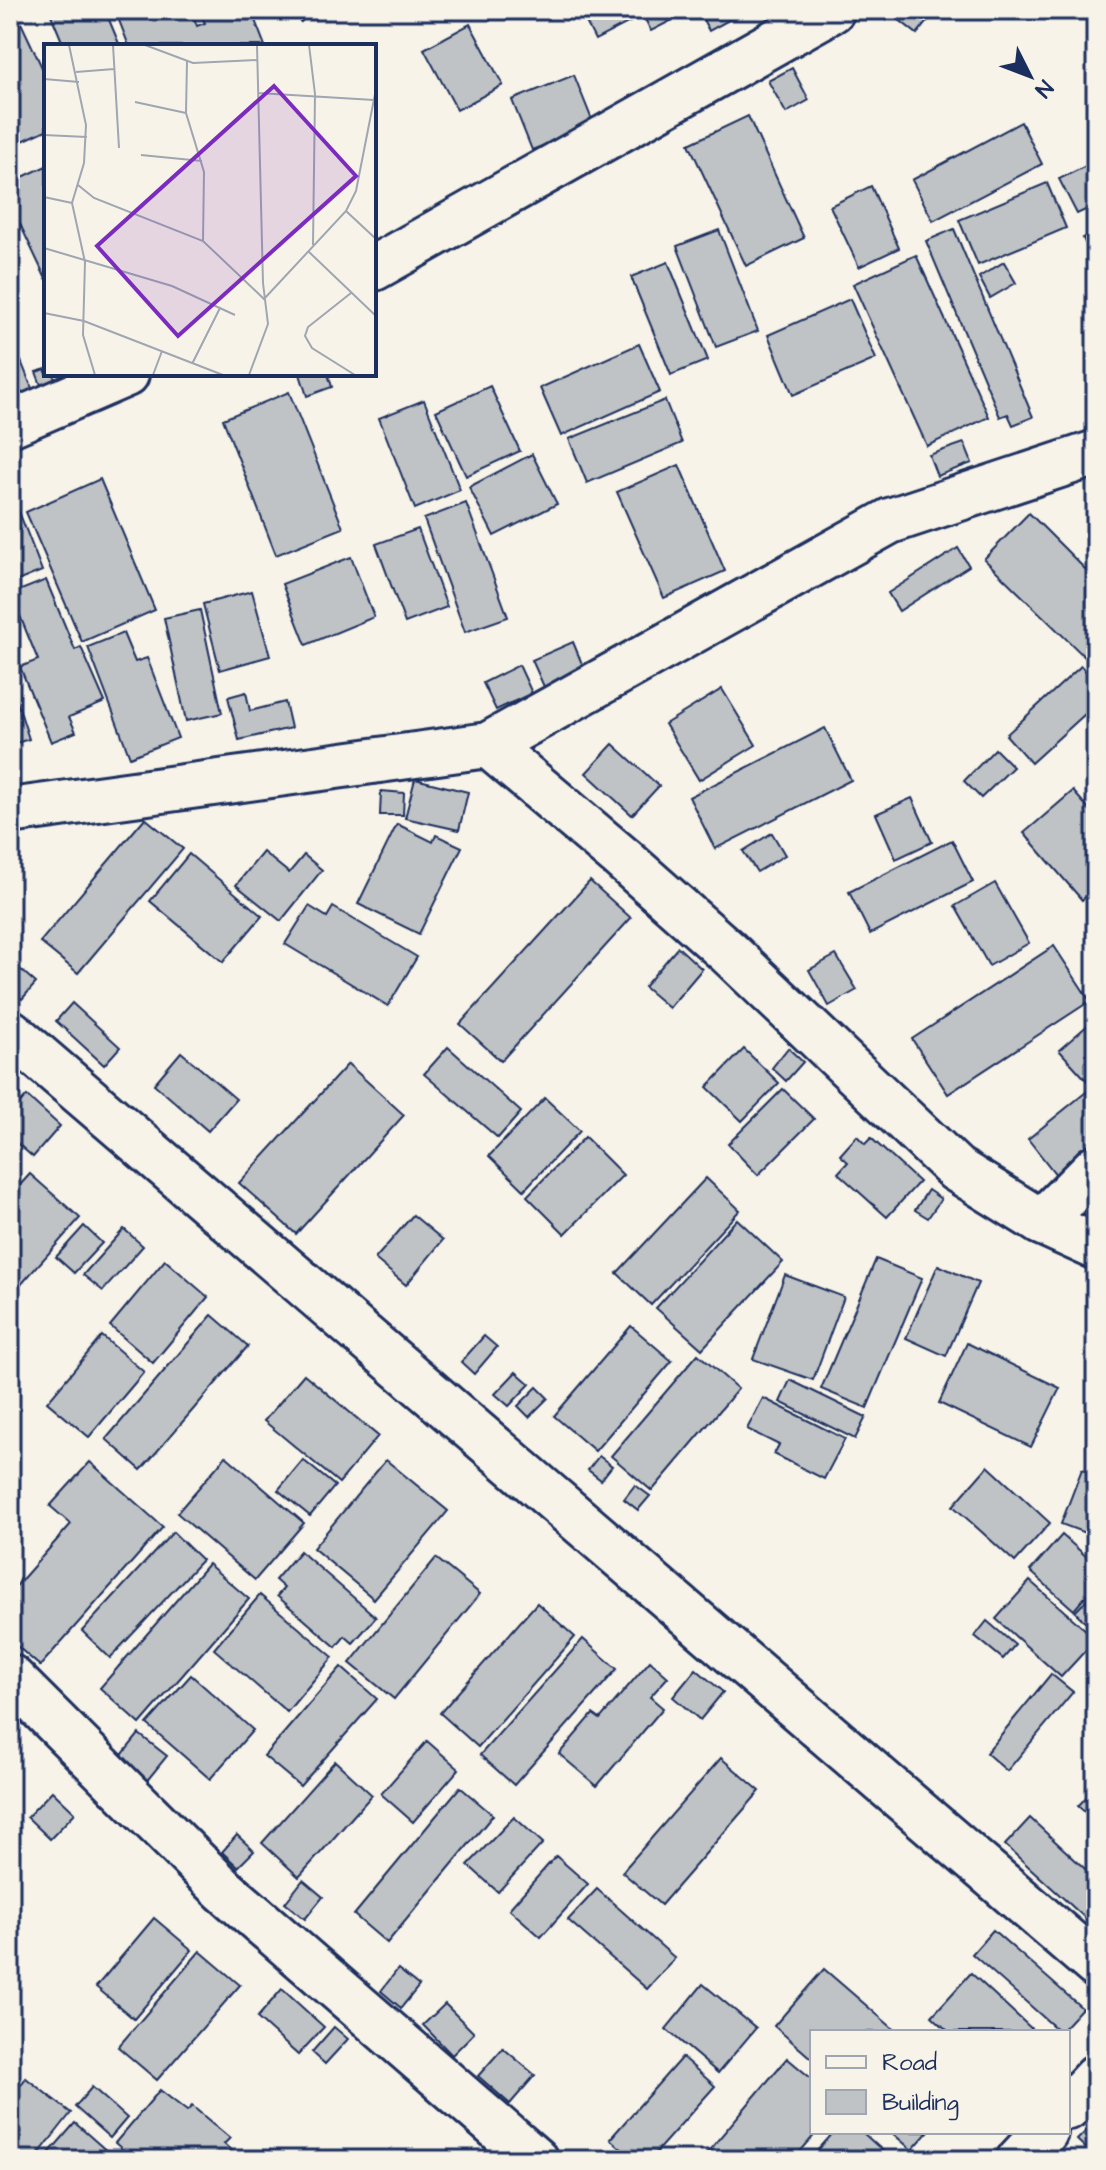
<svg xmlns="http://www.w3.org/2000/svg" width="1106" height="2170" viewBox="0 0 1106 2170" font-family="'Architects Daughter',sans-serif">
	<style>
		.building { fill: #c0c3c5; stroke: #1b2f5e; stroke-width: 2 }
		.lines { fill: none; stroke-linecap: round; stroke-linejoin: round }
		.street-casing { stroke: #1b2f5e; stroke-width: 50 }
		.street { stroke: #f7f3e8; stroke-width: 44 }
		.inset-road { fill: none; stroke: #9fa5b1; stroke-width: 2 }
		.view { fill: #7b2cbf; fill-opacity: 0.15; stroke: #7b2cbf; stroke-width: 4 }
		.inset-edge { fill: none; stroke: #1b2f5e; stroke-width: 4 }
	</style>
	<rect width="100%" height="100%" fill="#f7f3e8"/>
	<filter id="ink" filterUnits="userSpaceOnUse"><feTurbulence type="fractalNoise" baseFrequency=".0125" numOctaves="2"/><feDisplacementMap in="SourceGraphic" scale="16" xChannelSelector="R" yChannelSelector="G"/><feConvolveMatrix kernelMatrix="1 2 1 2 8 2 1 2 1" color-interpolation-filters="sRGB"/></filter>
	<g filter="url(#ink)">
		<g class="building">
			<polygon points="10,10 15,10 46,76 46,130 10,147"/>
			<polygon points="49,10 105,10 120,46 64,46"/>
			<polygon points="115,10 191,10 197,26 205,23 199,10 251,10 265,46 129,46"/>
			<polygon points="288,10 312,10 301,22"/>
			<polygon points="580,10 679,10 682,15 651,31 643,15 595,40"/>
			<polygon points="698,10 747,10 709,31"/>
			<polygon points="897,10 936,10 917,34 893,15"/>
			<polygon points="470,24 503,85 457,110 424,49"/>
			<polygon points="792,68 809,100 786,113 768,81"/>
			<polygon points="574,75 594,125 532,150 512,100"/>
			<polygon points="748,116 804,238 746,266 689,144"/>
			<polygon points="1021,122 1042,164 933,221 912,180"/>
			<polygon points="1096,161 1096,205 1077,214 1059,179"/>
			<polygon points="46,166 46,279 10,203 10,183"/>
			<polygon points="1047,183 1066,228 978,265 959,220"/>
			<polygon points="871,186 899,248 859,267 830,206"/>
			<polygon points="954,229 1033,417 1013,425 1008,414 1000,417 926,241"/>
			<polygon points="719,230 758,331 716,347 677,246"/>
			<polygon points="1096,233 1096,269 1083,238"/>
			<polygon points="916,255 989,417 927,446 853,284"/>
			<polygon points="668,262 708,360 671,375 631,277"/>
			<polygon points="1004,262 1016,283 990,298 979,277"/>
			<polygon points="850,299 876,359 793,395 768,335"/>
			<polygon points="639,344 660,392 561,436 540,388"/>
			<polygon points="15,346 33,391 10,400 10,348"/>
			<polygon points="46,369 46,374 53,374 59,389 45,395 36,372"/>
			<polygon points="300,374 328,374 332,387 307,396"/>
			<polygon points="490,386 520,451 466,476 436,411"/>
			<polygon points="289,392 343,528 276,555 223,419"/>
			<polygon points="424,400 460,490 415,509 379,418"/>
			<polygon points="665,400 682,443 587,483 569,439"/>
			<polygon points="964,443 972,463 937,476 929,455"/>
			<polygon points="532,454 557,504 494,536 469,487"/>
			<polygon points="679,465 725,571 664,598 617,492"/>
			<polygon points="100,479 155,610 82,642 26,512"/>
			<polygon points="14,499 42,571 10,584 10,501"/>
			<polygon points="466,503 508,617 465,632 424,519"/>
			<polygon points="1029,513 1096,580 1096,668 984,559"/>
			<polygon points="418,529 447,607 405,623 376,544"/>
			<polygon points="958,548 969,566 899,611 888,593"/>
			<polygon points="351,557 374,617 306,645 282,584"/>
			<polygon points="46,580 75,650 81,647 105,702 69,717 76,732 51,742 20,667 38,660 11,594"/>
			<polygon points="252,591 270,656 220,670 203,604"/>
			<polygon points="200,610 222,713 186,721 164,618"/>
			<polygon points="123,633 135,662 147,658 178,738 130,757 88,647"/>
			<polygon points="573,642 585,671 545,689 532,660"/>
			<polygon points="519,665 532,693 496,710 483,683"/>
			<polygon points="1081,666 1096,682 1096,704 1031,763 1006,735"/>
			<polygon points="10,680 29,739 10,745"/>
			<polygon points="722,689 756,745 699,780 665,724"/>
			<polygon points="246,692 250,711 285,702 291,728 239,740 228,697"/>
			<polygon points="825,728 851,780 715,849 689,797"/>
			<polygon points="613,744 659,786 632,815 586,773"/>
			<polygon points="995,749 1013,767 981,798 964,781"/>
			<polygon points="415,779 468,792 459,830 405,818"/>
			<polygon points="381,791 404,793 403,815 380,815"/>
			<polygon points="1073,791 1096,817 1096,888 1082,900 1024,833"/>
			<polygon points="912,798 932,842 896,859 876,814"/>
			<polygon points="145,818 183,849 78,973 40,942"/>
			<polygon points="397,824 433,842 436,835 462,847 419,934 358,904"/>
			<polygon points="772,833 785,855 757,872 743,851"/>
			<polygon points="952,840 973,882 870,934 849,892"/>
			<polygon points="263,852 289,873 304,855 322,870 281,921 236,885"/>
			<polygon points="189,854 262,916 223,962 150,901"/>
			<polygon points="590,881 631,918 501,1061 460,1024"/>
			<polygon points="995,883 1029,943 989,966 955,906"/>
			<polygon points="309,906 327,917 333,907 417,957 388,1006 285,944"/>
			<polygon points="1054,946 1090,1001 948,1094 912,1039"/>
			<polygon points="678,947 702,969 669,1008 644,987"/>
			<polygon points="836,955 857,990 829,1006 809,970"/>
			<polygon points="12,962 36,983 22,999 10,989"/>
			<polygon points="72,1003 120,1047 104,1065 56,1021"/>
			<polygon points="1096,1018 1096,1079 1090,1084 1059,1050"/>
			<polygon points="448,1047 521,1112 498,1138 424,1074"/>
			<polygon points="788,1048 803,1062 786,1081 772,1068"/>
			<polygon points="744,1049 779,1083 742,1121 707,1087"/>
			<polygon points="181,1052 236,1099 208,1131 154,1084"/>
			<polygon points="348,1064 404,1115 296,1234 239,1183"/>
			<polygon points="1096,1084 1096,1146 1057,1176 1028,1139"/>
			<polygon points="783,1089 814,1119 758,1175 728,1144"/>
			<polygon points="27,1096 60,1126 33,1157 10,1137 10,1114"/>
			<polygon points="545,1098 580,1131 524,1190 489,1156"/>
			<polygon points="857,1136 865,1144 871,1138 919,1182 887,1217 838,1173 848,1162 840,1155"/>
			<polygon points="585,1137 623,1175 565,1234 527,1196"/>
			<polygon points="30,1174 80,1218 10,1297 10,1196"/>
			<polygon points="706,1178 740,1210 651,1305 617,1273"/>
			<polygon points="928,1190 941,1199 928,1218 915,1210"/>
			<polygon points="413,1215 443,1240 406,1285 375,1259"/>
			<polygon points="737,1219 783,1262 702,1349 656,1308"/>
			<polygon points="84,1226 102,1243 74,1273 56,1257"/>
			<polygon points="124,1229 143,1246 103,1291 83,1275"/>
			<polygon points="876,1259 922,1278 867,1408 821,1389"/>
			<polygon points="165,1260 208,1297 153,1363 110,1326"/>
			<polygon points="938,1265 978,1283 946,1356 906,1338"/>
			<polygon points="785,1275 844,1297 813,1380 753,1359"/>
			<polygon points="212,1315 248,1346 141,1470 106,1439"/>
			<polygon points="631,1326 672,1361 595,1451 554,1416"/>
			<polygon points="102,1336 144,1372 89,1437 47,1402"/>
			<polygon points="484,1336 497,1347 474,1374 461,1362"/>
			<polygon points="967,1343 1060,1388 1031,1447 939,1403"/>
			<polygon points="698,1354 738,1389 652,1491 611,1456"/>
			<polygon points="516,1372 530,1384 509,1406 495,1394"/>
			<polygon points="304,1374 378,1436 339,1483 264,1421"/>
			<polygon points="790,1380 866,1417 855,1439 780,1402"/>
			<polygon points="537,1387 548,1398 529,1417 518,1406"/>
			<polygon points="763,1398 845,1439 824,1479 774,1454 779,1445 747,1429"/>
			<polygon points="226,1456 304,1523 255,1580 177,1513"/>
			<polygon points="599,1456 612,1466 601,1480 588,1470"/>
			<polygon points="303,1460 335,1486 310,1516 278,1490"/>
			<polygon points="386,1460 448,1511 374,1599 313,1548"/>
			<polygon points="90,1462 163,1527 40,1666 10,1640 10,1593 71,1524 50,1506"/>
			<polygon points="988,1466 1050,1523 1015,1562 953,1506"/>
			<polygon points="1082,1469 1096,1474 1096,1537 1061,1524"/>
			<polygon points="635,1485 650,1496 638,1510 624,1499"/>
			<polygon points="173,1532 202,1560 110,1658 82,1631"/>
			<polygon points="1062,1535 1096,1565 1096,1584 1074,1610 1030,1571"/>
			<polygon points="300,1551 376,1617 353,1643 345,1636 336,1647 277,1596 284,1588 275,1580"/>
			<polygon points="436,1558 480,1594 394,1699 350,1663"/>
			<polygon points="208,1564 249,1599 140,1724 100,1688"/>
			<polygon points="1030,1581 1096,1639 1061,1677 996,1619"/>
			<polygon points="1096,1590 1096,1632 1075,1612"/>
			<polygon points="260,1595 333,1657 287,1712 214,1649"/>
			<polygon points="537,1603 575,1637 478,1747 440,1713"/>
			<polygon points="987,1621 1015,1645 1003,1659 975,1636"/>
			<polygon points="583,1639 617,1669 514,1785 480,1755"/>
			<polygon points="650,1661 668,1677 650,1697 663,1708 597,1786 559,1754 593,1714 600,1719"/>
			<polygon points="341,1667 377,1699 300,1786 264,1756"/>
			<polygon points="696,1669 723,1692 700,1720 673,1697"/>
			<polygon points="1051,1674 1073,1692 1007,1771 986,1753"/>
			<polygon points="191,1675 253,1730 210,1779 147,1724"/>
			<polygon points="139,1734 167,1756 145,1783 118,1760"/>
			<polygon points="427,1741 459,1769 413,1822 381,1794"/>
			<polygon points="721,1758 760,1791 661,1905 622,1872"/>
			<polygon points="335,1761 372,1795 299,1877 262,1843"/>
			<polygon points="460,1787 493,1815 387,1943 354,1915"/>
			<polygon points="1096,1787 1096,1822 1078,1806"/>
			<polygon points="52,1791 75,1813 50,1839 27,1817"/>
			<polygon points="514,1817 543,1843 498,1892 468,1865"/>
			<polygon points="1030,1818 1096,1879 1096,1928 1005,1845"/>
			<polygon points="237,1835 254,1851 238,1867 222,1852"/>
			<polygon points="556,1856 588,1884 541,1937 509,1909"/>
			<polygon points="303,1880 323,1897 305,1919 285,1903"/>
			<polygon points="597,1889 675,1958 647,1989 568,1920"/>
			<polygon points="154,1918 192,1950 134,2019 96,1987"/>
			<polygon points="993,1930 1082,2008 1060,2032 972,1954"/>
			<polygon points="200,1951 240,1985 157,2080 118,2047"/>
			<polygon points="398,1969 419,1986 401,2008 381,1991"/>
			<polygon points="824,1969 896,2031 895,2032 812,2032 812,2059 774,2026"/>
			<polygon points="971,1973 1035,2032 949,2032 932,2016"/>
			<polygon points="703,1984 756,2028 718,2073 666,2029"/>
			<polygon points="282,1989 324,2027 298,2055 257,2018"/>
			<polygon points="445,2004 474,2033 452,2055 423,2025"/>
			<polygon points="334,2027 348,2039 325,2064 312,2052"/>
			<polygon points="503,2048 535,2075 510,2104 478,2076"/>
			<polygon points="682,2057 715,2086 649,2160 634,2160 610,2139"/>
			<polygon points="787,2058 812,2079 812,2132 817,2132 793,2160 701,2160"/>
			<polygon points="26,2078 71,2113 34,2160 10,2160 10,2099"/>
			<polygon points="92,2087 127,2118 110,2138 75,2107"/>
			<polygon points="160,2090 187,2111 192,2106 230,2138 224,2144 242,2160 135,2160 115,2143"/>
			<polygon points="1096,2121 1096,2158 1077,2140"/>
			<polygon points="75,2123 117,2160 43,2160"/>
			<polygon points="834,2132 862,2132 893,2160 809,2160"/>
			<polygon points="891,2132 928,2132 912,2150"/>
		</g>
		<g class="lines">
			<defs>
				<g id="street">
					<polyline points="374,268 832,10"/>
					<polyline points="10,424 126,374"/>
					<polyline points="488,745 623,859 728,952 956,1169 1041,1222 1096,1247"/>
					<polyline points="10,811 488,745 890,521 1096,453"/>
					<polyline points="10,1032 1096,1965"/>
					<polyline points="1041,1222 1096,1167"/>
					<polyline points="10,1677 224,1890 535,2160"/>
					<polyline points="1068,2107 1096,2077"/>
					<polyline points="1019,2160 1045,2132"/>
				</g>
			</defs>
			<use href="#street" class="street-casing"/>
			<use href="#street" class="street"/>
		</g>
	</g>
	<g transform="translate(44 44)">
		<rect width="332" height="332" fill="#f7f3e8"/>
		<path class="inset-road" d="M25,1L42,81L40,119L28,159L41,218L39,291L51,331M69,1L75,104M101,1L149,19L214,16M265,1L271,50L269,201M143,17L142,69L160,128L159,197M32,28L70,25M0,35L35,38M214,49L330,56M91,58L142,69M0,91L43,93M97,111L158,117M34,141L50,154L159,197L220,255L302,167L312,147L332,45M0,153L28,159M302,167L332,195M0,204L128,242L191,271M264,207L332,272M307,249L264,283L261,292L268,304L311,331M0,269L40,277L179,331M148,320L176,264M109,331L118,307M205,331L224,280L219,239L213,1"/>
		<path class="view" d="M230,42L312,132L134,292L53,202Z"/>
		<rect width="332" height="332" class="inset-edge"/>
	</g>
	<rect width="1106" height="2170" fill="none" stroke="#f7f3e8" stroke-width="40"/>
	<rect x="20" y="20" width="1066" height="2130" fill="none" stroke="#1b2f5e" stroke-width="3" filter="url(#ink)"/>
	<rect x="810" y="2030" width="260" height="104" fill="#f7f3e8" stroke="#9fa5b1" stroke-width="2"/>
	<rect x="826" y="2056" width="40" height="12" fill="#f7f3e8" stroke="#9fa5b1" stroke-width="2"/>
	<text x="882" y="2070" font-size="24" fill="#1b2f5e">Road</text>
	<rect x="826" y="2090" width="40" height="24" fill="#c0c3c5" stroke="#9fa5b1" stroke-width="2"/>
	<text x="882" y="2110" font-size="24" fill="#1b2f5e">Building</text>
	<g transform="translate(1030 76) rotate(132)" stroke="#f7f3e8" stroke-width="6" paint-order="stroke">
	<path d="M0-6L14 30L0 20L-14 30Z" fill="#1b2f5e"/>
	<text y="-12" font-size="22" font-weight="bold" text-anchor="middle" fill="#1b2f5e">N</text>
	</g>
</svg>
